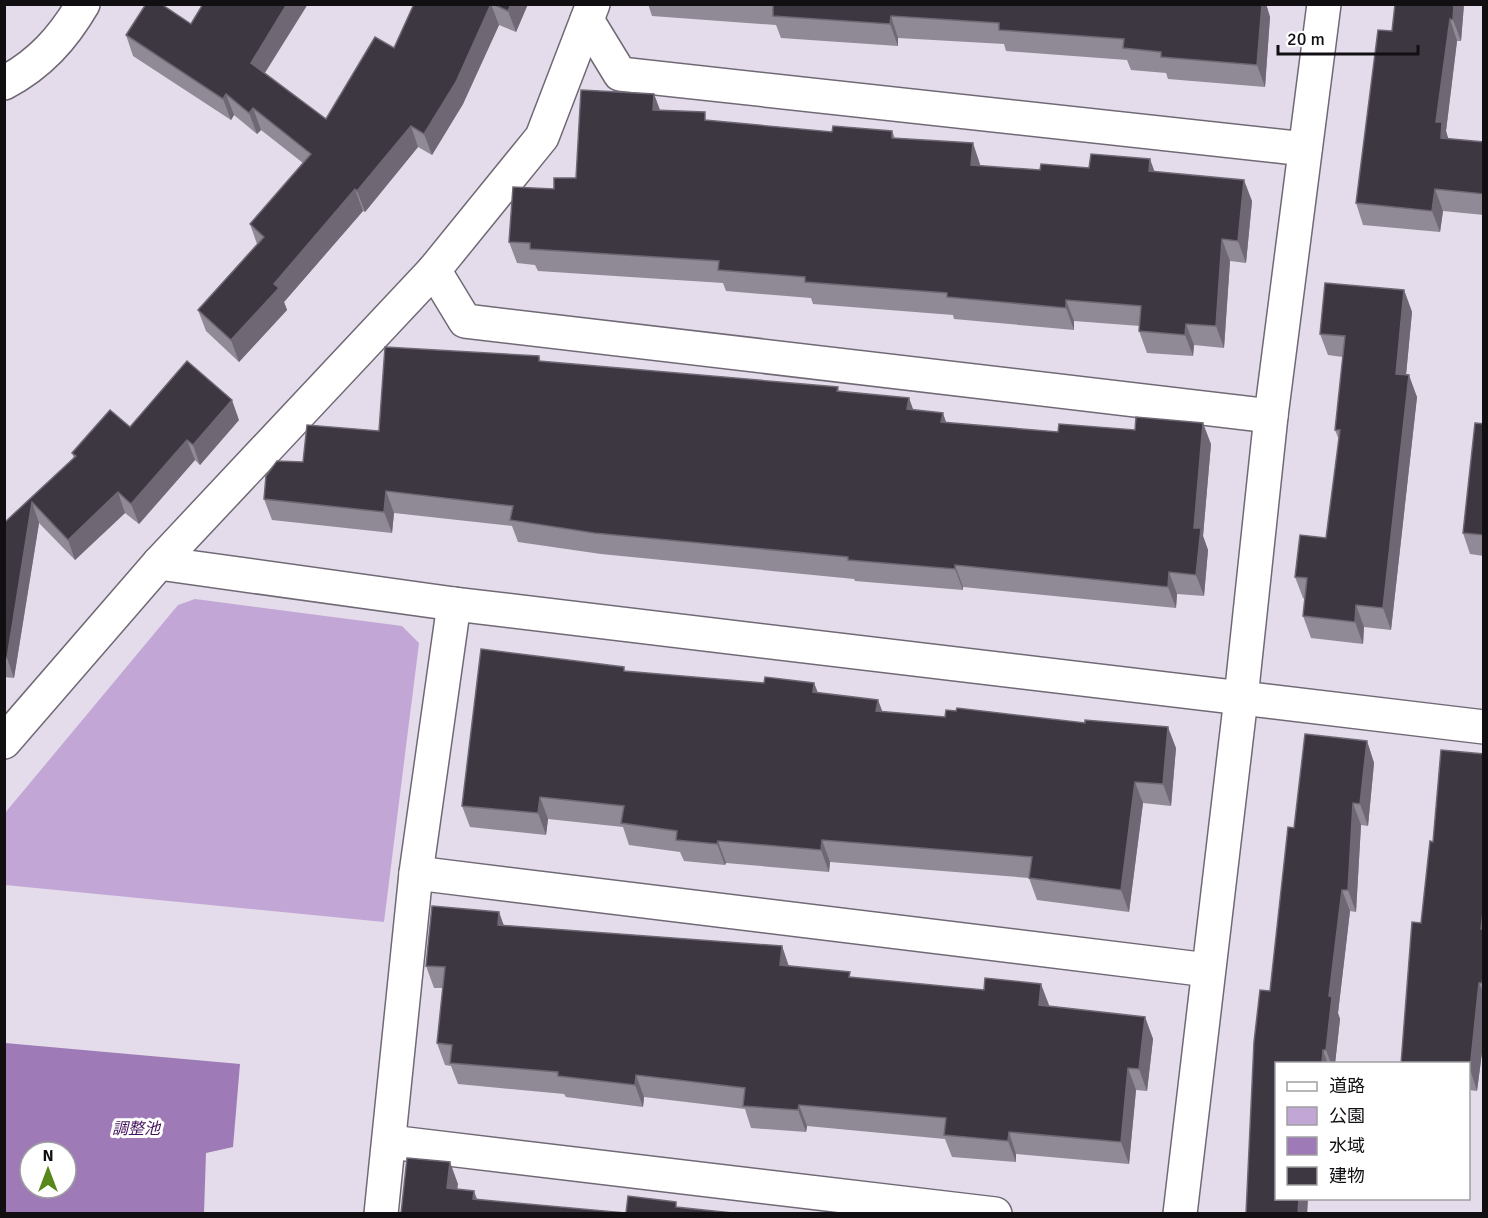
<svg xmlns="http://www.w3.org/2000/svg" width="1488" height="1218" viewBox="0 0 1488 1218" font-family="Signika,'Noto Sans JP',sans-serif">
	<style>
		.green { fill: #c2a6d5 }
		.water { fill: #9e7ab6; fill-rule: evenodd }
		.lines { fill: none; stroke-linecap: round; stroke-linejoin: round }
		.minor-casing { stroke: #706975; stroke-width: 36 }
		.minor { stroke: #fff; stroke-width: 33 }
		.wall { fill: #908a96 }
		.shaded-wall { fill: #6f6874 }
		.building { fill: #3d3742; stroke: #6f6874; stroke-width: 1.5 }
		.labels { text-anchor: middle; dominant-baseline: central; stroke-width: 6; stroke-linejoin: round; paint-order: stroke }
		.water-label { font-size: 16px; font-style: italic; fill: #44135c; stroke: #fff }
	</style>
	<rect width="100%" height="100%" fill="#e4dcea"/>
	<polygon class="green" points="195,599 402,626 419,643 384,922 5,885 5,813 178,605"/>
	<path class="water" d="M5,1043L240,1064L233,1147L206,1153L204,1213H5ZM30,1152H66V1188H30Z"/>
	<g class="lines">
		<defs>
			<g id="minor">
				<polyline points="587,20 620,74 1305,149"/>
				<path d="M4,83C40,64 63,38 83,4"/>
				<polyline points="434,270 465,321 1271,416"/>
				<polyline points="159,563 454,604 1484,727"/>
				<polyline points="4,742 159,563 434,270 542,137 593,4"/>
				<polyline points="416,873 1208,970"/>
				<polyline points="390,1142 995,1214"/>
				<polyline points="381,1214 416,873 454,604"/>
				<polyline points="1180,1214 1241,698 1271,416 1324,4"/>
			</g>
		</defs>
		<use href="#minor" class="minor-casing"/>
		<use href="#minor" class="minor"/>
	</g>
	<g class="wall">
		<polygon points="414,4 528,4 516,32 499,25 463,104 432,155 418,147 365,212 363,211 284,302 287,310 239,362 206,331 198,310 257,244 250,224 303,163 261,130 257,134 234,115 231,120 133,56 126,35 326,119 394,48"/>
		<polygon points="648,4 1266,4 1270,17 1265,87 1168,79 1166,73 1131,70 1127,60 1006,51 1004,44 898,38 898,46 781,38 776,25 652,16"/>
		<polygon points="1395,4 1464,4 1461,41 1457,41 1446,131 1448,139 1484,142 1484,215 1443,211 1440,232 1363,225 1356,203 1392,31"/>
		<polygon points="654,94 660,110 708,121 832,132 892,131 895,138 980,164 980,166 1040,170 1089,168 1155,171 1252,201 1246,263 1230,261 1224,348 1194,345 1193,356 1147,353 1139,331 1140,326 1074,321 1074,330 954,319 953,315 813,304 811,298 726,291 723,283 538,271 535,265 517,263 509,242 554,189 576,178"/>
		<polygon points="1404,290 1412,312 1406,375 1417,397 1391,630 1364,627 1363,644 1311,638 1303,616 1305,599 1303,598 1295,577 1326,538 1339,440 1335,430 1343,357 1328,355 1320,334"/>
		<polygon points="539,356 541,362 838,387 839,391 909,398 913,410 946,423 1211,444 1203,536 1208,550 1204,596 1177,594 1176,608 963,587 963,590 855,581 854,579 601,554 518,542 512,526 394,513 392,533 272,520 264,499 303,462 379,431"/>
		<polygon points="239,420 200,465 195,460 139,524 125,513 75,560 39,523 14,678 4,677 4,523 74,458 72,453 130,427"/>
		<polygon points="1484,424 1484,556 1470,554 1463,533"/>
		<polygon points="626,671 764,683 814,683 818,693 878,700 882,712 1176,748 1171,806 1143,803 1129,912 1037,900 1029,878 830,862 829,872 726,863 725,865 684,861 680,852 629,845 623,827 548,819 546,835 470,827 462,806"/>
		<polygon points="1367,741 1374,763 1368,826 1361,825 1356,912 1350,911 1338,1013 1340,1019 1335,1064 1276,1064 1276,1198 1308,1198 1307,1214 1246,1214 1270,991 1294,828"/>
		<polygon points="1484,754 1484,1037 1477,1091 1469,1090 1468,1099 1468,1064 1421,923 1433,842"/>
		<polygon points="499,912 503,925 782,946 789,966 852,977 1049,1005 1049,1006 1145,1017 1153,1039 1147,1091 1136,1090 1129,1164 1016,1154 1016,1162 952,1157 945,1139 807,1126 806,1132 751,1128 745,1109 644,1097 643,1107 566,1097 564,1094 458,1084 451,1066 445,1065 437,1043 443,988 434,988 426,966"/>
	</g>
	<g class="shaded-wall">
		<polygon points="287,4 308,4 258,84 251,63"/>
		<polygon points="491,4 499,25 463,104 432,155 424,134"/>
		<polygon points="511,4 528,4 516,32 508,11"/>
		<polygon points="1262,4 1266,4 1270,17 1265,87 1257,65"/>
		<polygon points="1454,4 1464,4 1461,41 1453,20"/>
		<polygon points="891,16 898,38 898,46 890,24"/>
		<polygon points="1450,19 1457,41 1446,131 1450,144 1441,138 1436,122"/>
		<polygon points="226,94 234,115 231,120 223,99"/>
		<polygon points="654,94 662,116 653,110"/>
		<polygon points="253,108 261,130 257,134 249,113"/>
		<polygon points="411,126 418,147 365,212 357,191"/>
		<polygon points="973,143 980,164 979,187 971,165"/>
		<polygon points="1150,159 1158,181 1149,171"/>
		<polygon points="1244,180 1252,201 1246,263 1238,241"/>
		<polygon points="355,189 363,211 284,302 287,310 239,362 231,340 274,284"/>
		<polygon points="1435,189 1443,211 1440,232 1432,211"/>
		<polygon points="1222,239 1230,261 1224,348 1216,326"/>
		<polygon points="1404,290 1412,312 1404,396 1396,374"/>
		<polygon points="1066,300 1074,321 1074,330 1066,308"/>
		<polygon points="1186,324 1194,345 1193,356 1185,335"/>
		<polygon points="1409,375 1417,397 1391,630 1383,608"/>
		<polygon points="909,398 917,420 907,409"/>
		<polygon points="232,400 239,420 200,465 193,445"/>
		<polygon points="943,413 950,434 941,422"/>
		<polygon points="1203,423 1211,444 1203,536 1208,550 1204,596 1196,575 1194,528"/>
		<polygon points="187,440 195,460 139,524 131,504"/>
		<polygon points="386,491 394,513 392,533 384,512"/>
		<polygon points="118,492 125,513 75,560 68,540"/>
		<polygon points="32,502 39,523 14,678 7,658"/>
		<polygon points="955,565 963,587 963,590 955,569"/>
		<polygon points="1169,572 1177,594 1176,608 1168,587"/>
		<polygon points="1356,605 1364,627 1363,644 1355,622"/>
		<polygon points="814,683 822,704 813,692"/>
		<polygon points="878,700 886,721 876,711"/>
		<polygon points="1168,727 1176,748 1171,806 1163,784"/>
		<polygon points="1367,741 1374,763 1368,826 1360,804"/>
		<polygon points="1135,782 1143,803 1129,912 1121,890"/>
		<polygon points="540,797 548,819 546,835 538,813"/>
		<polygon points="1353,803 1361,825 1356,912 1348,890"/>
		<polygon points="822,840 830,862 829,872 821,850"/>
		<polygon points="718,841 726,863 725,865 717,844"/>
		<polygon points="1342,890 1350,911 1338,1013 1340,1019 1335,1064 1331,1064 1326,1050 1329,996"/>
		<polygon points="1484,902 1484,937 1481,929"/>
		<polygon points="499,912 507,934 498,925"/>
		<polygon points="782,946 789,968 780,965"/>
		<polygon points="1479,983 1484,994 1484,1037 1477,1091 1470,1069"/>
		<polygon points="1041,984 1049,1005 1047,1027 1039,1005"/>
		<polygon points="1145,1017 1153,1039 1147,1091 1139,1069"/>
		<polygon points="1323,1050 1328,1064 1322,1064"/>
		<polygon points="1128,1068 1136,1090 1129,1164 1121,1142"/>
		<polygon points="636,1075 644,1097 643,1107 635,1085"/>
		<polygon points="799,1105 807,1126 806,1132 798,1110"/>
		<polygon points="1009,1132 1016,1154 1016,1162 1008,1141"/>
		<polygon points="450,1162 458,1184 455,1210 447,1188"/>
		<polygon points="474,1191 482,1213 473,1199"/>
		<polygon points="1299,1198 1308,1198 1307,1214 1298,1214"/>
	</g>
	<g class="building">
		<polygon points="146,4 161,4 191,24 203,4 287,4 251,63 326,119 375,37 394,48 414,4 491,4 456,82 424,134 411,126 357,191 355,189 274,284 279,288 231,340 198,310 264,237 250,224 311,154 253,108 249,113 226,94 223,99 126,35"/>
		<polygon points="493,4 511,4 508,11"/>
		<polygon points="773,4 1262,4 1257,65 1161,57 1161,52 1123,48 1124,39 999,30 999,23 891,16 890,24 773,16"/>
		<polygon points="1395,4 1454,4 1453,20 1450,19 1436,122 1442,122 1441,138 1484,142 1484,194 1435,189 1432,211 1356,203 1378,30 1392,31"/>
		<polygon points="581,90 654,94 653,110 705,112 705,120 832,132 833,126 892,131 892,138 973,143 971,165 1040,170 1041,164 1089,168 1091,154 1150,159 1149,171 1244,180 1238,241 1222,239 1216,326 1186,324 1185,335 1139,331 1141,306 1066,300 1066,308 947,297 947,293 805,282 805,277 718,270 719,261 530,249 530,243 509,242 513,187 554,189 554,178 576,178"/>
		<polygon points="1325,283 1404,290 1396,374 1409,375 1383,608 1356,605 1355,622 1303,616 1307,578 1295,577 1300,535 1326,538 1340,430 1335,430 1345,336 1320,334"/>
		<polygon points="385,347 539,356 539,361 838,387 837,391 909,398 907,409 943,413 941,422 1058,432 1059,424 1135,430 1136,417 1203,423 1194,528 1201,528 1196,575 1169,572 1168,587 955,565 955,569 848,560 848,557 594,533 510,520 513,506 386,491 384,512 264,499 266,476 277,461 303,462 307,425 379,431"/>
		<polygon points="187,361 232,400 193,445 187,440 131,504 118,492 68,540 32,502 7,658 4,657 4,523 76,456 72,453 110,410 130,427"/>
		<polygon points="1475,423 1484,424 1484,535 1463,533"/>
		<polygon points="481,649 624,667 624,671 764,683 765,677 814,683 813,692 878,700 876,711 945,717 946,710 956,711 957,708 1085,723 1085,720 1168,727 1163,784 1135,782 1121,890 1029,878 1032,857 822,840 821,850 718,841 717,844 676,840 677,831 621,823 624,806 540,797 538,813 462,806"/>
		<polygon points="1305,734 1367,741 1360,804 1353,803 1348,890 1342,890 1329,996 1332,997 1326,1050 1323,1050 1322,1064 1276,1064 1276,1198 1299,1198 1298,1214 1246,1214 1254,1042 1260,990 1270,991 1288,827 1294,828"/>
		<polygon points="1441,750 1484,754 1484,902 1481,929 1484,930 1484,971 1482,983 1479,983 1470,1069 1468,1069 1468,1064 1401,1064 1412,922 1421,923 1430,841 1433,842"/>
		<polygon points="432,906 499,912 498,925 782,946 780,965 850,972 849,977 984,990 985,978 1041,984 1039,1005 1145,1017 1139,1069 1128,1068 1121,1142 1009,1132 1008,1141 944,1135 946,1118 799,1105 798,1110 743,1106 745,1088 636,1075 635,1085 558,1076 558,1072 450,1063 452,1045 437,1043 445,967 426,966"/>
		<polygon points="407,1158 450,1162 447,1188 474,1191 473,1199 626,1213 628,1196 676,1202 676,1207 742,1214 401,1214"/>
	</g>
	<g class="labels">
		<g class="water-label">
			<text x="136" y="1129">調整池</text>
		</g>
	</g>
	<rect width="1488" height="1218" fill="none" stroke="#120f13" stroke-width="12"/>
	<rect x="1275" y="1062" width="195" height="138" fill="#ffffff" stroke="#a09fa1" stroke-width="1.5"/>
	<rect x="1287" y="1082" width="30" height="9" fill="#ffffff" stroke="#a09fa1" stroke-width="1.5"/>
	<text x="1329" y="1092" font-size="18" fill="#120f13">道路</text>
	<rect x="1287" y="1107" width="30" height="18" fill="#c2a6d5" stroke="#a09fa1" stroke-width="1.5"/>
	<text x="1329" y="1122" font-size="18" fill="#120f13">公園</text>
	<rect x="1287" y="1137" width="30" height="18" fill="#9e7ab6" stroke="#a09fa1" stroke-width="1.5"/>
	<text x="1329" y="1152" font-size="18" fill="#120f13">水域</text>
	<rect x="1287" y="1167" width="30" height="18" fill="#3d3742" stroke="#a09fa1" stroke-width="1.5"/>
	<text x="1329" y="1182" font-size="18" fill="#120f13">建物</text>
	<g transform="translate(48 1170)"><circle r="28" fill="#ffffff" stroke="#a09fa1" stroke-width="1.5"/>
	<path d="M0-4.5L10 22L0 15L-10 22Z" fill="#57881c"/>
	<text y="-9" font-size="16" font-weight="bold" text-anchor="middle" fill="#120f13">N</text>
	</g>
	<path d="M1278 45v9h140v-9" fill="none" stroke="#120f13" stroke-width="3"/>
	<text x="1287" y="45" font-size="18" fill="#120f13" stroke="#ffffff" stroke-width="4.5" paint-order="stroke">20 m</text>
</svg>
